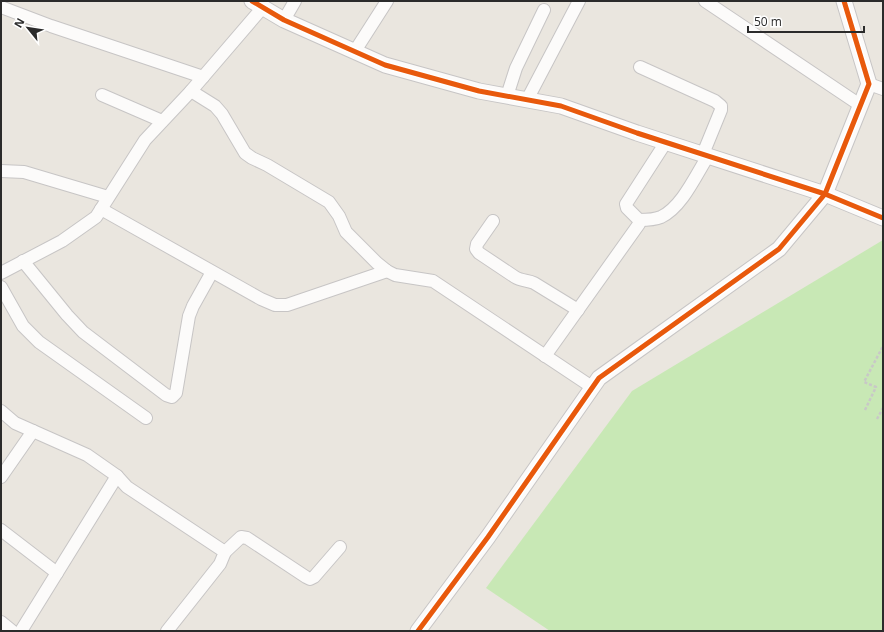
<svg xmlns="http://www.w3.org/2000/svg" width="884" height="632" viewBox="0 0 884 632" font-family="'Open Sans',sans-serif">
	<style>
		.green { fill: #c8e8b5 }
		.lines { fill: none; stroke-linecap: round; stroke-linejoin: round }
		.minor-casing { stroke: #c7c5c5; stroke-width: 14 }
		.tertiary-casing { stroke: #c7c5c5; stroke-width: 17 }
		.path { stroke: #c8c8c7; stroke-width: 2.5; stroke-dasharray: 3 2; stroke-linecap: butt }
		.minor { stroke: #fcfbfa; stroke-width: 12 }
		.tertiary { stroke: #fcfbfa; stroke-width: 15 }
		.cycleway-casing { stroke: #fff; stroke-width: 8 }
		.cycleway { stroke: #e8590c; stroke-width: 5 }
	</style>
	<rect width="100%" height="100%" fill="#eae6df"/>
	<polygon class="green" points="883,240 883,631 550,631 486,588 632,391"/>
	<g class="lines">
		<defs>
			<g id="minor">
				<polyline points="705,1 860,105"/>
				<polyline points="1,7 51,26 203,77"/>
				<polyline points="284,20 295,1"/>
				<polyline points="355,51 387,1"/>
				<polyline points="640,67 715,101 721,106 721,110 703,154"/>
				<polyline points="869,84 883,89"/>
				<polyline points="191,91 215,106 222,114 245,153 252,158 267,165 329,202 339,216 346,232 377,263 387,271 395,275 433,281 592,387"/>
				<polyline points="102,95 162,121"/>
				<polyline points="507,96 516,68 544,10"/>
				<polyline points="527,100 579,1"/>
				<polyline points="1,171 24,172 108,197"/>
				<polyline points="101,209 261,299 275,305 287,305 387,271"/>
				<path d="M639,220C646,220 654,220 661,217C682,207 696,175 708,156"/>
				<path d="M493,221L477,244L476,249L479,253L515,277C521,281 528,280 534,283L578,310"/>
				<polyline points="23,261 67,315 83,332 166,395 172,397 176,393 189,316 193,306 212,272"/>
				<polyline points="1,273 62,241 96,217 145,140 191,91 263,7"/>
				<polyline points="1,287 23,326 39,342 146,418"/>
				<polyline points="545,356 639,224 639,220 627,208 626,204 666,142"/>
				<polyline points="1,411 15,423 87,455 117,476 127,487 225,552 220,564 167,631"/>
				<polyline points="1,477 33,431"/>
				<polyline points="1,530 57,573"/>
				<polyline points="225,552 241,537 247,538 306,577 310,579 314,577 340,547"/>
				<polyline points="1,622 12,631"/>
				<polyline points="21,631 117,476"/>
			</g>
			<g id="tertiary">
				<polyline points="252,1 284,20 385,65 479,91 561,106 637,133 825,194 883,218"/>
				<polyline points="418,631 488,537 599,378 779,249 825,194 869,84 844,1"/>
			</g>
		</defs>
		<use href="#minor" class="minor-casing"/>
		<use href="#tertiary" class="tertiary-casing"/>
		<g class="path">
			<polyline points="865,410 876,387 864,382 882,348 883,348"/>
			<polyline points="877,419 883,408"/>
		</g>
		<use href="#minor" class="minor"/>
		<use href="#tertiary" class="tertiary"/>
		<defs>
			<g id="cycleway">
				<polyline points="252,1 284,20 385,65 479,91 561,106 637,133 825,194 883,218"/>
				<polyline points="418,631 488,537 599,378 779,249 825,194 869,84 844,1"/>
			</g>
		</defs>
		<use href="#cycleway" class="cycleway-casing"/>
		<use href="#cycleway" class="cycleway"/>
	</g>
	<rect width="884" height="632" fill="none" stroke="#2b2b2b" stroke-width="4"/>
	<g transform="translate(28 28) rotate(300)" stroke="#ffffff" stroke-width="3" paint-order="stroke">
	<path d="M0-3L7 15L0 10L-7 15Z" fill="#2b2b2b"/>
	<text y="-6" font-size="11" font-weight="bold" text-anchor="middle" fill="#2b2b2b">N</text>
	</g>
	<path d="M748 26v6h116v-6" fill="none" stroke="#2b2b2b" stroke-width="2"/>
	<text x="754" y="26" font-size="12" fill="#2b2b2b" stroke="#ffffff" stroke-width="3" paint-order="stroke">50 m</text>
</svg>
